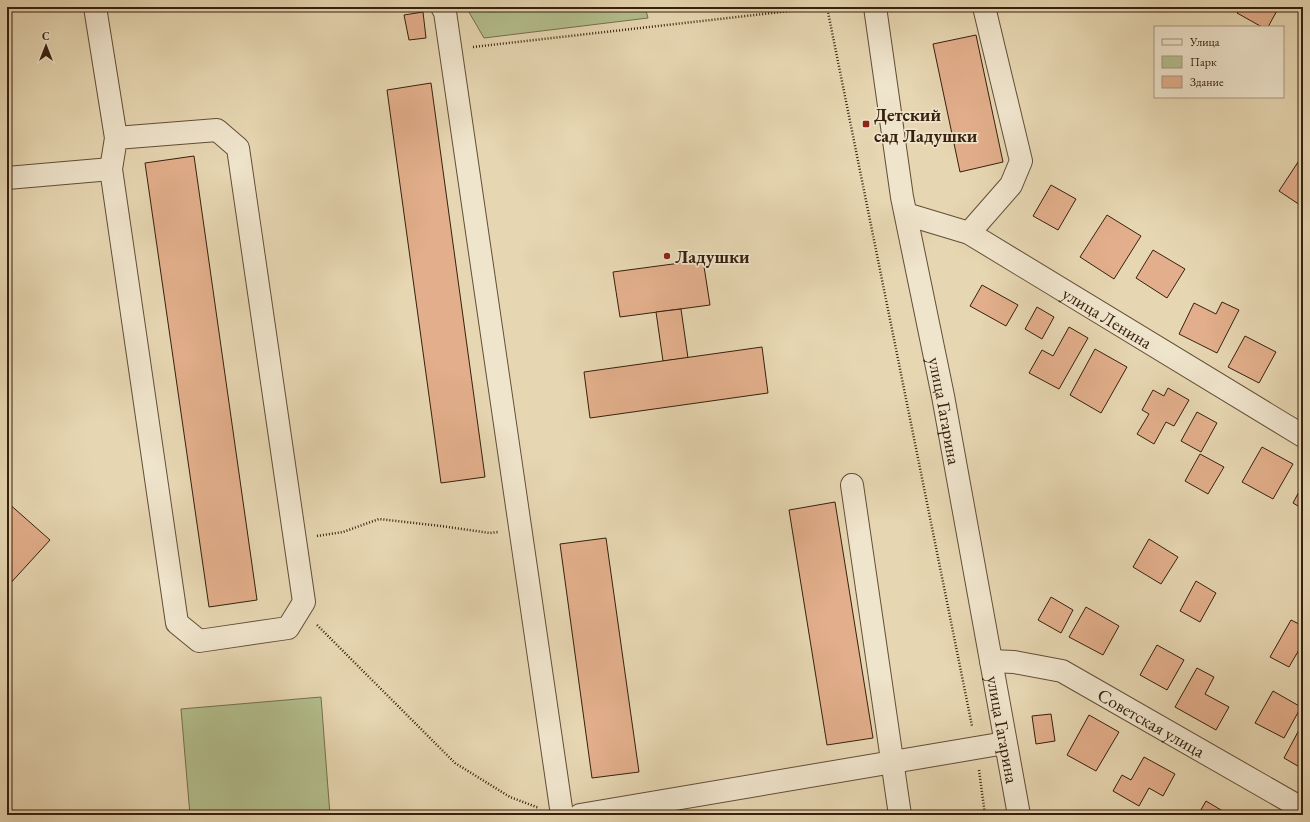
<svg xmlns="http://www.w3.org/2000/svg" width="1310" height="822" viewBox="0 0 1310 822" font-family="'EB Garamond',serif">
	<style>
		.green { fill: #b3be8d; stroke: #756f4d }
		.building { fill: #e2ae8b; stroke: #37200d }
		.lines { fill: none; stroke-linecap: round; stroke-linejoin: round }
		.minor-casing { stroke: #634e36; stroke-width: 24 }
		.path { stroke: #37200d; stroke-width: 2.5; stroke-dasharray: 1 2; stroke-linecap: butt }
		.minor { stroke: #efe4cc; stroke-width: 22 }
		.poi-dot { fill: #8f2418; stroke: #efe4cc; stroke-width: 1.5 }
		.labels { text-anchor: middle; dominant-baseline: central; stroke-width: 3.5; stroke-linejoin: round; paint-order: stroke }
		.poi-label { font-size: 18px; font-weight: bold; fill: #37200d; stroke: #efe4cc; text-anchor: start }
		.street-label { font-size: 18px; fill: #37200d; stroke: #efe4cc }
	</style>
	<rect width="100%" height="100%" fill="#e6d6b1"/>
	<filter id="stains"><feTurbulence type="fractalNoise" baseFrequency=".005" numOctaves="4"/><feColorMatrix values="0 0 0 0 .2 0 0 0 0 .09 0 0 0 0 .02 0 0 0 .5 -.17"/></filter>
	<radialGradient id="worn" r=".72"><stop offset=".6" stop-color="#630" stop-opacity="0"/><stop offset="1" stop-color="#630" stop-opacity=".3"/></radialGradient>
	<g class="green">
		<polygon points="466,7 645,7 648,18 484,38"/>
		<polygon points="321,697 330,815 190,815 181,709"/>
	</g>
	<g class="building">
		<polygon points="1241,7 1279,7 1268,27 1262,27 1237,13"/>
		<polygon points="423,12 426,38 409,40 404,15"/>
		<polygon points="976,35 1003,162 960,172 933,44"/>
		<polygon points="431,83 485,477 441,483 387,90"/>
		<polygon points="194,156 257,600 209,607 145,163"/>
		<polygon points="1302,156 1303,157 1303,207 1279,191"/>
		<polygon points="1051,185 1076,199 1058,230 1033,216"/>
		<polygon points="1107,215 1141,236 1114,279 1080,257"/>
		<polygon points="1153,250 1185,269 1167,298 1136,278"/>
		<polygon points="703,260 710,305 620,317 613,272"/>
		<polygon points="982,285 1018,305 1006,326 970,306"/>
		<polygon points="1222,302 1239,310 1217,353 1179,334 1194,303 1216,314"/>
		<polygon points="1037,307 1054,317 1042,339 1025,329"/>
		<polygon points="681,309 688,358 663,361 656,312"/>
		<polygon points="1069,327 1088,338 1059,389 1029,373 1042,350 1053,356"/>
		<polygon points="1245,336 1276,352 1259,383 1228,367"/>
		<polygon points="762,347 768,393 590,418 584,372"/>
		<polygon points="1095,349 1127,367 1101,413 1070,395"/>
		<polygon points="1168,388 1189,400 1174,426 1166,422 1154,444 1137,434 1149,414 1142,410 1153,390 1164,396"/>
		<polygon points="1197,412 1217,423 1201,452 1181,441"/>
		<polygon points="1262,447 1293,464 1273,499 1242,482"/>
		<polygon points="1200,454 1224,467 1208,494 1185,481"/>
		<polygon points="1303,484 1303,509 1293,503"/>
		<polygon points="7,502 50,540 7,587"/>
		<polygon points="835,502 873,738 827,745 789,510"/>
		<polygon points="606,538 639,772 592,778 560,544"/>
		<polygon points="1149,539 1178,557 1161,584 1133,567"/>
		<polygon points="1196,581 1216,593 1200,622 1180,611"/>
		<polygon points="1051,597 1073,610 1061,633 1038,620"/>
		<polygon points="1086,607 1119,626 1103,655 1069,637"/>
		<polygon points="1291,620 1303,626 1303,643 1289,667 1270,657"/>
		<polygon points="1157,645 1184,660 1167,690 1140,675"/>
		<polygon points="1197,668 1214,677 1205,694 1229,707 1216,730 1175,707"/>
		<polygon points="1273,691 1301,707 1284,738 1255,723"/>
		<polygon points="1051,714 1055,741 1036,744 1032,716"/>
		<polygon points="1089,715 1119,732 1096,771 1067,755"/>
		<polygon points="1299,730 1303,732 1303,769 1284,758"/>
		<polygon points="1144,757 1175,774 1163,796 1149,788 1139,806 1113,791 1122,775 1131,780"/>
		<polygon points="1206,801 1221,810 1231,815 1198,815"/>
	</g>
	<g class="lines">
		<defs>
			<g id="minor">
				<polyline points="95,7 116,138 111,169 177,623 199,641 288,628 304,602 238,148 217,130 116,138"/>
				<polyline points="442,7 445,12 562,815"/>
				<path id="s1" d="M875,7L902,197L943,396L1019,815"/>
				<polyline points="7,178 111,169"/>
				<path id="s2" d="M906,214L969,233L1303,436"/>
				<polyline points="969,233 1011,185 1021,161 984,7"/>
				<polyline points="852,485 900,815"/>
				<path id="s3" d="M991,661L1014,662L1062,671L1303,809"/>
				<polyline points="580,815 1005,743"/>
			</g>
		</defs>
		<use href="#minor" class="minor-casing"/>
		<g class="path">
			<polyline points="827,7 972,726"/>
			<polyline points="7,11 13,7"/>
			<polyline points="473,47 825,7"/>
			<polyline points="317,536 343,532 379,519 441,526 490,533 498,532"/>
			<polyline points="317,625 455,763 510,797 539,808"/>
			<polyline points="979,770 985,815"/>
		</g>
		<use href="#minor" class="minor"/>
	</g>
	<g class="poi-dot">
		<rect x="862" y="120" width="8" height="8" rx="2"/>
		<circle cx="667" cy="256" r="4"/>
	</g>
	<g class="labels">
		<g class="poi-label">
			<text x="874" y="114">Детский<tspan x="874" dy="21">сад Ладушки</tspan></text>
			<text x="675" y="256">Ладушки</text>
		</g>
		<g class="street-label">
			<text stroke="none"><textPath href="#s2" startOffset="228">улица Ленина</textPath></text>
			<text stroke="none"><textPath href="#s1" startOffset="410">улица Гагарина</textPath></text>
			<text stroke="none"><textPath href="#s3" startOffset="175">Советская улица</textPath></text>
			<text stroke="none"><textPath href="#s1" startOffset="734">улица Гагарина</textPath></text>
		</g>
	</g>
	<rect width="1310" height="822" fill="none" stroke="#e6d6b1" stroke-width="24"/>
	<rect x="8" y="8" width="1294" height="806" fill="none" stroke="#37200d" stroke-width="2"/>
	<rect x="12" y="12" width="1286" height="798" fill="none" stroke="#37200d"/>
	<rect x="1154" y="26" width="130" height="72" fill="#efe4cc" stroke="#a59680"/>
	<rect x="1162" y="39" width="20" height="6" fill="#efe4cc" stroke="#a59680"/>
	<text x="1190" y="46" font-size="12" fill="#37200d">Улица</text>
	<rect x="1162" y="56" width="20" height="12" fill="#b3be8d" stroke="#a59680"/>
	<text x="1190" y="66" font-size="12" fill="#37200d">Парк</text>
	<rect x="1162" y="76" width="20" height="12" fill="#e2ae8b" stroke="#a59680"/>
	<text x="1190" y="86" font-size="12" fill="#37200d">Здание</text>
	<g transform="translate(46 46)" stroke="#efe4cc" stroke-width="3" paint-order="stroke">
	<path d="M0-3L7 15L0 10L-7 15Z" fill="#37200d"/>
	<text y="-6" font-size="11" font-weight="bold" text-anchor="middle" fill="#37200d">С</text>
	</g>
	<rect width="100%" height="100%" filter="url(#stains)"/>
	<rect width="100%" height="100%" fill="url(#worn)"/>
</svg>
